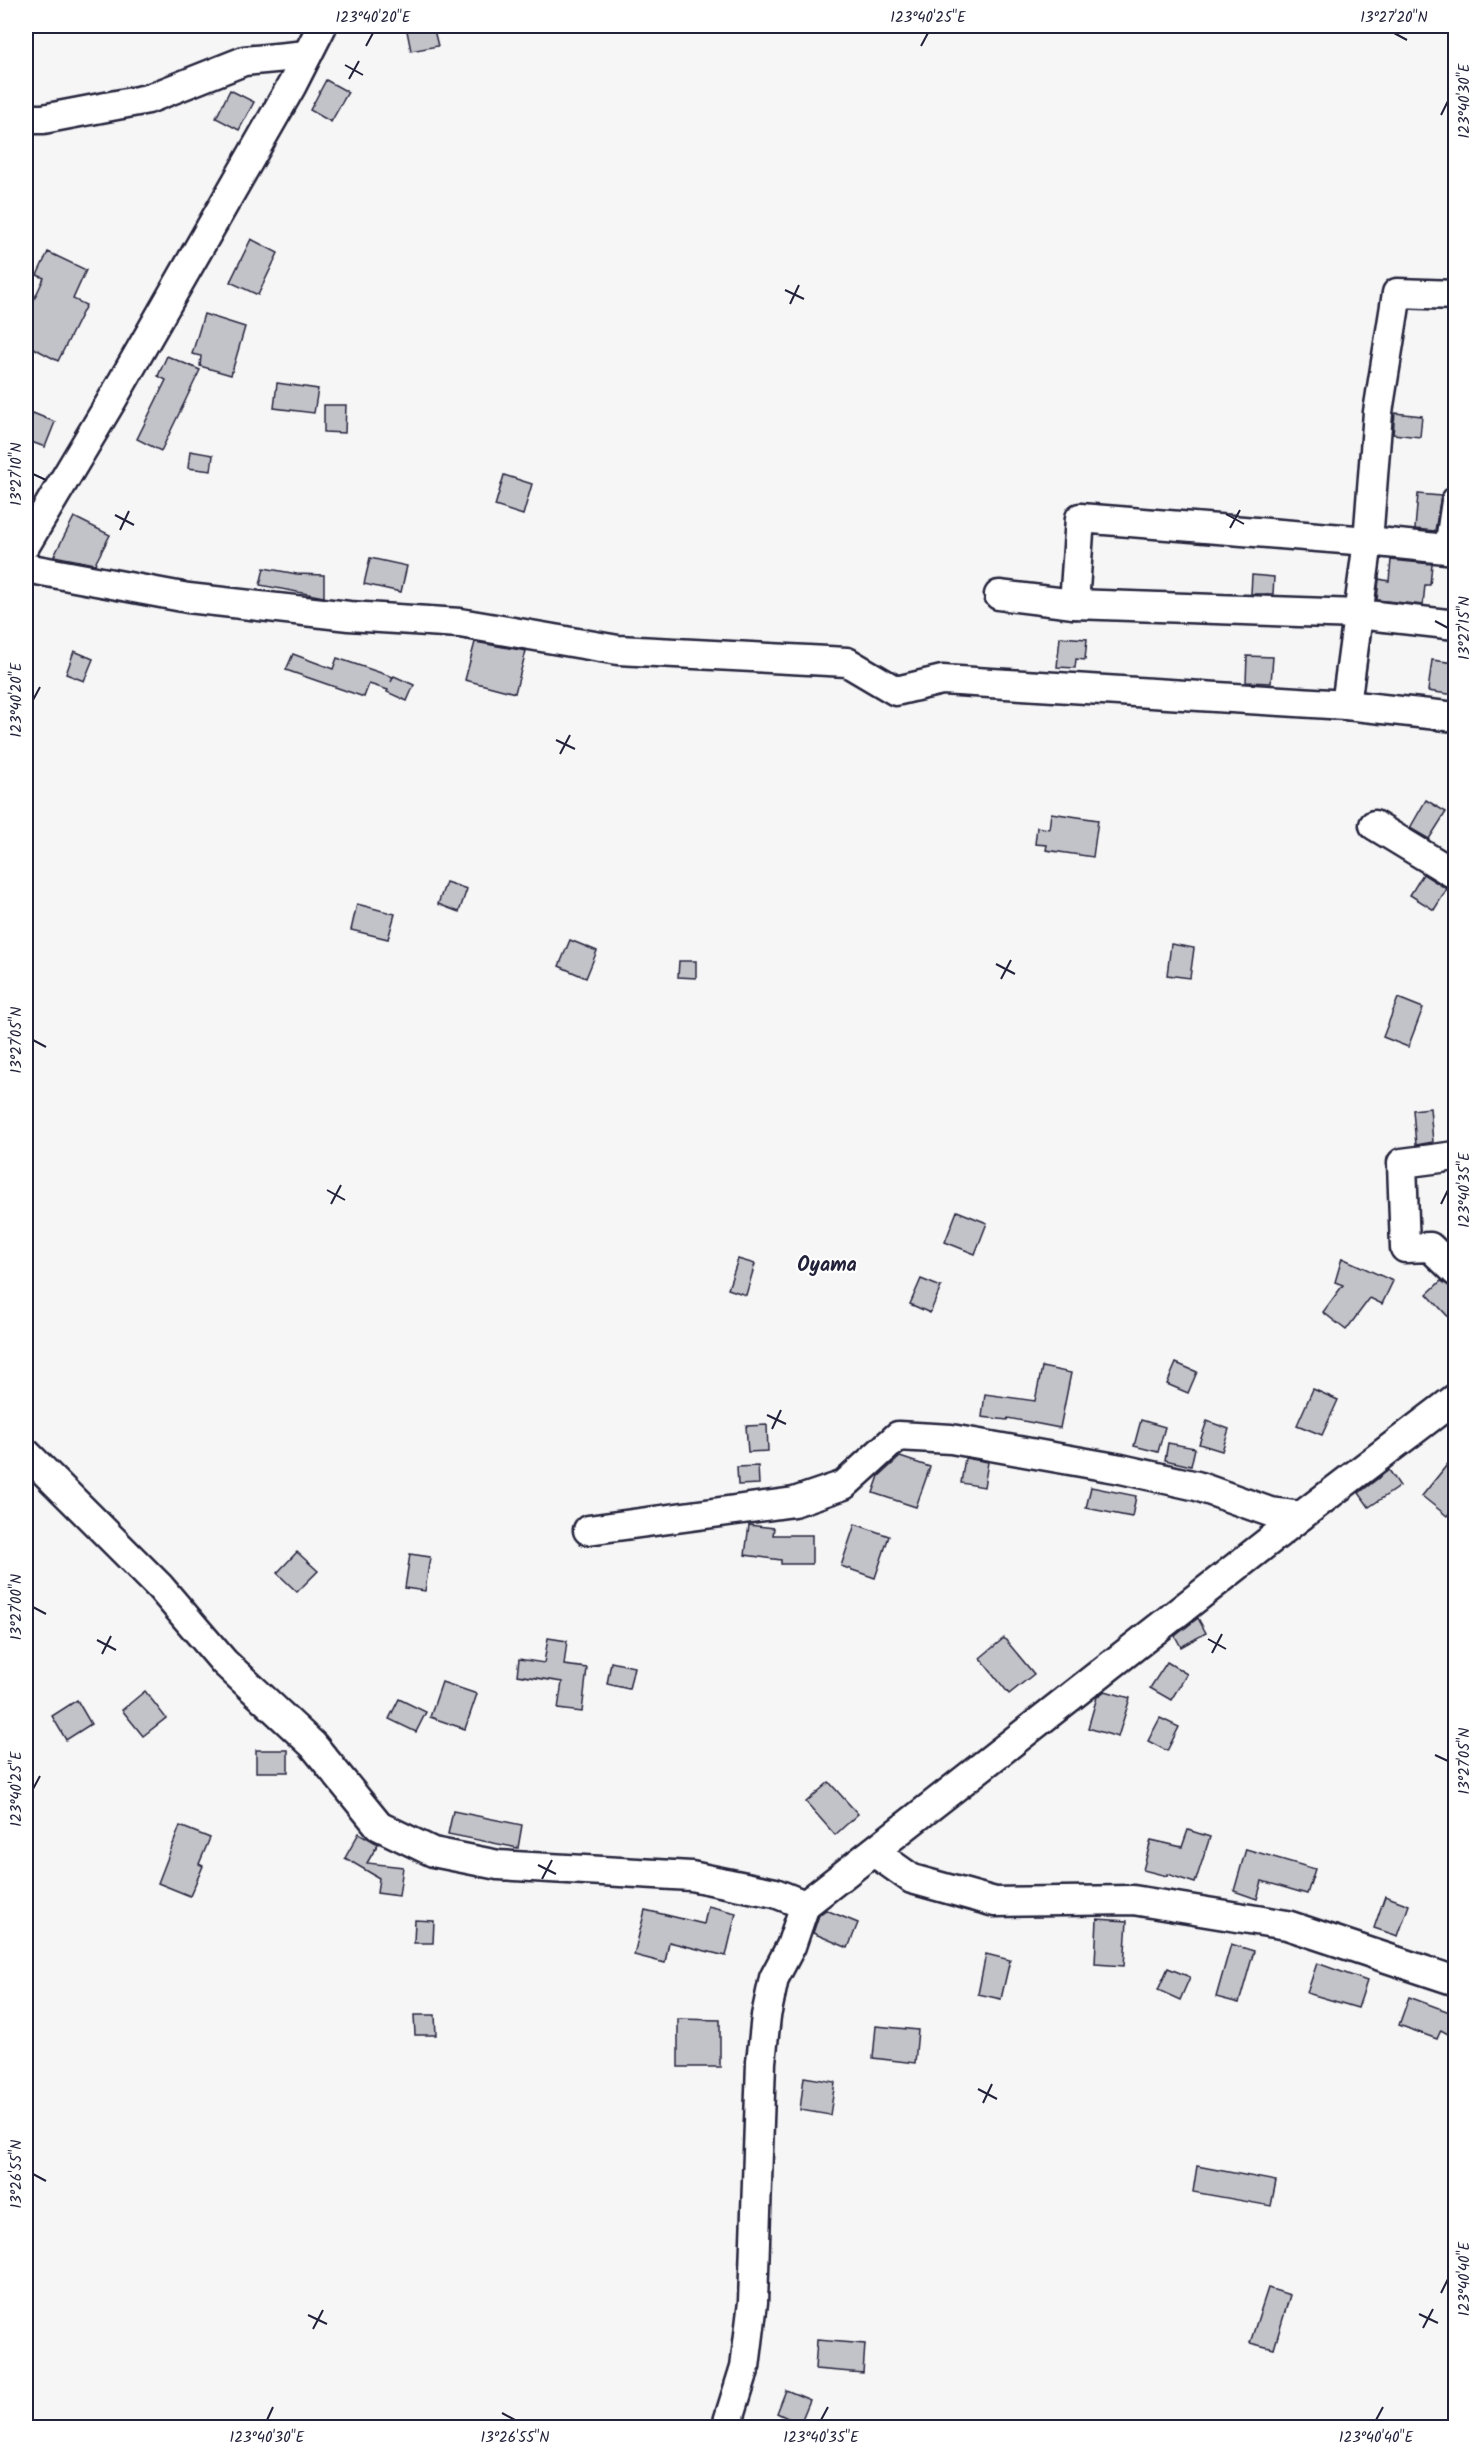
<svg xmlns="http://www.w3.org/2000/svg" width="1481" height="2453" viewBox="0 0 1481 2453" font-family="Kalam,sans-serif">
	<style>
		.building { fill: #c2c2c9; stroke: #22223b; stroke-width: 1.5 }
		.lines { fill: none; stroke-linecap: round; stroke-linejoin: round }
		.minor-casing { stroke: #22223b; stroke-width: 33 }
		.minor { stroke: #fff; stroke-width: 28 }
		.ticks { fill: none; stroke: #22223b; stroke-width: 2 }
		.labels { text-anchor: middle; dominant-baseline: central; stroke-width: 4.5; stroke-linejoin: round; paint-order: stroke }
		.quarter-label { font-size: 20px; font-weight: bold; fill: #22223b; stroke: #fff }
		.neatline { fill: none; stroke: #22223b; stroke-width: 2 }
		.ticks-label { font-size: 15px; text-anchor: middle; fill: #22223b }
	</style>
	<rect width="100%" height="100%" fill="#f6f6f7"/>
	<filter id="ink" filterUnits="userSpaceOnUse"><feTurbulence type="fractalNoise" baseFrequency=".0167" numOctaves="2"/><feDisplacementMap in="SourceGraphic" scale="12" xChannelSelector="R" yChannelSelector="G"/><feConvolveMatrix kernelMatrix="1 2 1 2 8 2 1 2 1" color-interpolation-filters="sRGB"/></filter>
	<g filter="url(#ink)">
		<g class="building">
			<polygon points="406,26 433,26 438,46 411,51"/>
			<polygon points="326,80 348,92 331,122 310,110"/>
			<polygon points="230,90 254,102 239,130 216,118"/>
			<polygon points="251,239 278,253 258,295 230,282"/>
			<polygon points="48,252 86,270 73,299 86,305 58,361 26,344 26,317 44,278 37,275"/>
			<polygon points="204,314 245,327 231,375 200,366 201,356 192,354"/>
			<polygon points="167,356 200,370 161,451 137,439 166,380 158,376"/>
			<polygon points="277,383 318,389 314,413 274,408"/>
			<polygon points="324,405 346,405 345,433 324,432"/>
			<polygon points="33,413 55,422 45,447 26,440 26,432"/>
			<polygon points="1395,413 1422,416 1420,437 1393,434"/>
			<polygon points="190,451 213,455 211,471 188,468"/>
			<polygon points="504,475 532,484 523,515 495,506"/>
			<polygon points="1418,494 1441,496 1435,531 1415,529"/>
			<polygon points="74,517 110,535 95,564 54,556"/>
			<polygon points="370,558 407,566 401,592 364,584"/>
			<polygon points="1391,560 1432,564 1430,585 1425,585 1423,605 1377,600 1379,579 1389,581"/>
			<polygon points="264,568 297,574 324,575 324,597 260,585"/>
			<polygon points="1252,575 1274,577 1273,594 1251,594"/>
			<polygon points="1060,637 1087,639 1085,660 1076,659 1075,668 1057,667"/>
			<polygon points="475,642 526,651 515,693 465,680"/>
			<polygon points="74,651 93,659 84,681 66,674"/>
			<polygon points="293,654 333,669 337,658 393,677 391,682 394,676 414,685 407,701 387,692 388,690 369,684 364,697 286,670"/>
			<polygon points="1247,656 1273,657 1271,683 1246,682"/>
			<polygon points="1432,660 1455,663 1455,695 1428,691"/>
			<polygon points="1426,800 1446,812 1429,839 1410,828"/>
			<polygon points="1051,813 1098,820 1093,857 1046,850 1047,845 1035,844 1037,827 1049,829"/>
			<polygon points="1423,874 1447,889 1434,910 1410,895"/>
			<polygon points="446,882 467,889 459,912 438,904"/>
			<polygon points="357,904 395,914 388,939 351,930"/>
			<polygon points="570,940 597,951 586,978 559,966"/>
			<polygon points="1171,944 1194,948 1190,978 1167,975"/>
			<polygon points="679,961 696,961 696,978 678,977"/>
			<polygon points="1398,998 1423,1008 1408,1047 1383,1037"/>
			<polygon points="1430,1108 1433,1142 1416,1145 1413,1110"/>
			<polygon points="957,1211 987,1223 975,1254 945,1242"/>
			<polygon points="1342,1258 1393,1281 1382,1304 1370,1298 1346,1330 1323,1312 1343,1285 1335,1282"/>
			<polygon points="738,1259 755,1264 746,1295 728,1289"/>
			<polygon points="921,1279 941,1287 930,1313 910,1304"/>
			<polygon points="1441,1281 1455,1288 1455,1324 1427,1294"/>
			<polygon points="1176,1363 1197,1372 1188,1393 1167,1384"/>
			<polygon points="1042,1367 1071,1373 1060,1428 1008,1418 1007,1420 982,1417 985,1394 1035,1401"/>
			<polygon points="1313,1389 1338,1400 1322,1435 1297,1425"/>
			<polygon points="1141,1420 1165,1427 1158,1452 1134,1446"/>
			<polygon points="1207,1421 1229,1429 1222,1451 1199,1444"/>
			<polygon points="767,1425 768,1451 748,1452 746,1426"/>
			<polygon points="1168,1443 1195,1448 1191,1466 1165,1460"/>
			<polygon points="1455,1455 1455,1506 1447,1516 1422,1496"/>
			<polygon points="900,1457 930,1467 916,1507 873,1493 879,1476"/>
			<polygon points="965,1458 988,1462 984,1487 961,1483"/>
			<polygon points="758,1466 759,1484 738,1485 737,1467"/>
			<polygon points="1389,1470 1400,1486 1369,1507 1359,1493"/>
			<polygon points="1091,1487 1136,1496 1132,1517 1086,1508"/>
			<polygon points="855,1524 889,1536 875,1578 841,1566"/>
			<polygon points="749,1525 774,1528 773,1535 812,1535 812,1564 781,1564 781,1560 745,1555"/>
			<polygon points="297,1552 318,1571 297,1592 277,1573"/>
			<polygon points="410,1554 430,1557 425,1591 405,1588"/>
			<polygon points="1198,1618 1206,1633 1181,1647 1175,1636"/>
			<polygon points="548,1638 567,1641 564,1665 587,1668 582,1712 558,1709 562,1682 517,1675 519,1659 544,1663"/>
			<polygon points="1004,1638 1034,1674 1009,1694 980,1658"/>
			<polygon points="611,1662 634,1667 629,1689 607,1684"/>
			<polygon points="1167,1662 1187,1674 1171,1700 1150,1688"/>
			<polygon points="442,1682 477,1694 465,1729 430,1717"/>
			<polygon points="145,1691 166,1718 143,1736 122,1710"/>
			<polygon points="1105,1691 1130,1698 1118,1737 1088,1728 1097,1697"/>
			<polygon points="399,1699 426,1712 416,1732 389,1719"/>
			<polygon points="77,1700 91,1724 66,1740 52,1716"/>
			<polygon points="1160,1718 1179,1727 1167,1751 1148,1741"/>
			<rect x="256" y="1750" width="32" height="22"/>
			<polygon points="829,1782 858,1814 835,1835 806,1802"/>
			<polygon points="453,1811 522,1825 518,1848 448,1834"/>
			<polygon points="180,1826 210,1838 199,1864 203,1866 190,1896 158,1883"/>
			<polygon points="1188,1830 1210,1837 1195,1883 1167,1874 1167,1876 1143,1870 1151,1840 1182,1847"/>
			<polygon points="359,1833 378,1844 367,1863 403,1867 399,1896 377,1893 379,1878 345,1858"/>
			<polygon points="1246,1849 1315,1869 1307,1894 1262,1881 1257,1899 1234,1891"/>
			<polygon points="1385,1896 1409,1905 1398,1936 1374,1928"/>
			<polygon points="708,1906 736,1913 726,1956 669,1942 665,1963 634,1955 645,1910 704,1924"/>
			<polygon points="826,1910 858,1923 848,1948 813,1933 819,1915"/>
			<polygon points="1097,1919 1127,1921 1124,1966 1095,1964"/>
			<polygon points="415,1920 434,1921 433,1943 414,1943"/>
			<polygon points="1231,1944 1254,1951 1239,2003 1216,1997"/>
			<polygon points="986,1954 1010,1960 1001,1999 978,1994"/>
			<polygon points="1317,1963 1367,1981 1358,2008 1307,1993"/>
			<polygon points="1168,1968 1190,1977 1180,2000 1158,1990"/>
			<polygon points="1409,1997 1455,2014 1455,2038 1441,2030 1437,2039 1399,2025"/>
			<polygon points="414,2015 435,2015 436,2035 415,2035"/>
			<polygon points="678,2019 720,2020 720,2067 678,2067"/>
			<polygon points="876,2026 918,2030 915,2063 873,2058"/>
			<polygon points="804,2077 835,2082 830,2115 800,2110"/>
			<polygon points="1197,2166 1276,2181 1271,2206 1193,2192"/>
			<polygon points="1268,2288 1290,2295 1274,2349 1250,2343"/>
			<polygon points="817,2340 865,2344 863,2373 815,2369"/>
			<polygon points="786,2390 810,2400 800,2424 777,2413"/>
		</g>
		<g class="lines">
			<defs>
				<g id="minor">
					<polyline points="26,119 43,119 148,99 244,61 307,55"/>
					<polyline points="26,544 112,400 292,85 322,26"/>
					<polyline points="1449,549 1456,501"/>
					<polyline points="26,568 188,598 349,616 460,623 618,650 847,662 896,691 942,680 1346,705 1456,717"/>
					<polyline points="999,595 1074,604 1358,614 1456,625"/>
					<polyline points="1074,604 1080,518 1368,541 1456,550"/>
					<polyline points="1346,705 1368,541 1378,412 1397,293 1456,295"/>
					<polyline points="1374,825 1456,875"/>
					<polyline points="1456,1156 1402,1163 1405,1248 1430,1247 1456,1272"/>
					<polyline points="26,1453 160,1587 224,1662 313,1745 379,1826 433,1852 498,1865 691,1876 775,1893 805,1905"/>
					<polyline points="588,1530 794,1502 844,1485 898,1436 951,1439 1121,1469 1197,1486 1270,1512 1301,1516"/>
					<polyline points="874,1852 912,1879 995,1902 1133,1900 1287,1925 1456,1981"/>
					<polyline points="726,2428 745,2367 753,2302 761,2062 766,2016 774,1978 791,1946 805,1905 1301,1516 1456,1398"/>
				</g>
			</defs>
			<use href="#minor" class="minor-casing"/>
			<use href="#minor" class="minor"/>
		</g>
	</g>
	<path class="ticks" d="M1394,33L1407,40M366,46L373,33M921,46L928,33M345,65L363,75M349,79L359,61M1441,115L1448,101M785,290L804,299M790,304L799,285M33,474L46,480M1226,514L1244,524M115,515L134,525M1230,528L1240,510M120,530L129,511M1435,621L1448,628M33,700L40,687M556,740L575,749M560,754L570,735M996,964L1015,974M1001,979L1011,960M33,1040L46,1047M327,1190L345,1200M331,1204L341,1185M1441,1204L1448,1190M767,1415L786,1424M772,1429L781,1410M33,1607L46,1614M1208,1639L1226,1649M97,1640L116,1650M1212,1653L1222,1634M102,1654L111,1636M1435,1755L1448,1761M33,1789L40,1776M538,1865L556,1874M542,1879L552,1860M978,2089L997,2099M983,2103L992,2084M33,2174L46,2181M1441,2293L1448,2279M1419,2314L1438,2323M308,2315L327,2324M1423,2328L1433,2309M313,2329L323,2310M502,2413L515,2420M267,2420L273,2407M821,2420L828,2407M1376,2420L1383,2407"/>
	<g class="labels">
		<g class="quarter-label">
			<text x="827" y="1266">Oyama</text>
		</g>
	</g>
	<rect width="1481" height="2453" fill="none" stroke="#fff" stroke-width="66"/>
	<rect x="33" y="33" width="1415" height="2387" class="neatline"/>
	<g class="ticks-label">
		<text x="373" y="22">123°40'20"E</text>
		<text x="928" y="22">123°40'25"E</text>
		<text x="1394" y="22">13°27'20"N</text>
		<text transform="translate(1464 101) rotate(-90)" y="5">123°40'30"E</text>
		<text transform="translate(16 474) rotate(-90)" y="5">13°27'10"N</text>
		<text transform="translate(1464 628) rotate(-90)" y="5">13°27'15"N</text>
		<text transform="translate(16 700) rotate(-90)" y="5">123°40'20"E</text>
		<text transform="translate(16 1040) rotate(-90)" y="5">13°27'05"N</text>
		<text transform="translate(1464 1190) rotate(-90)" y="5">123°40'35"E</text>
		<text transform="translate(16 1607) rotate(-90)" y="5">13°27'00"N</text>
		<text transform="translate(1464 1761) rotate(-90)" y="5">13°27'05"N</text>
		<text transform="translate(16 1789) rotate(-90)" y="5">123°40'25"E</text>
		<text transform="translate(16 2174) rotate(-90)" y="5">13°26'55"N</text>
		<text transform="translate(1464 2279) rotate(-90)" y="5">123°40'40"E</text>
		<text x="267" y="2442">123°40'30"E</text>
		<text x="515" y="2442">13°26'55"N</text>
		<text x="821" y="2442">123°40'35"E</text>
		<text x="1376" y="2442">123°40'40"E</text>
	</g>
</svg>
